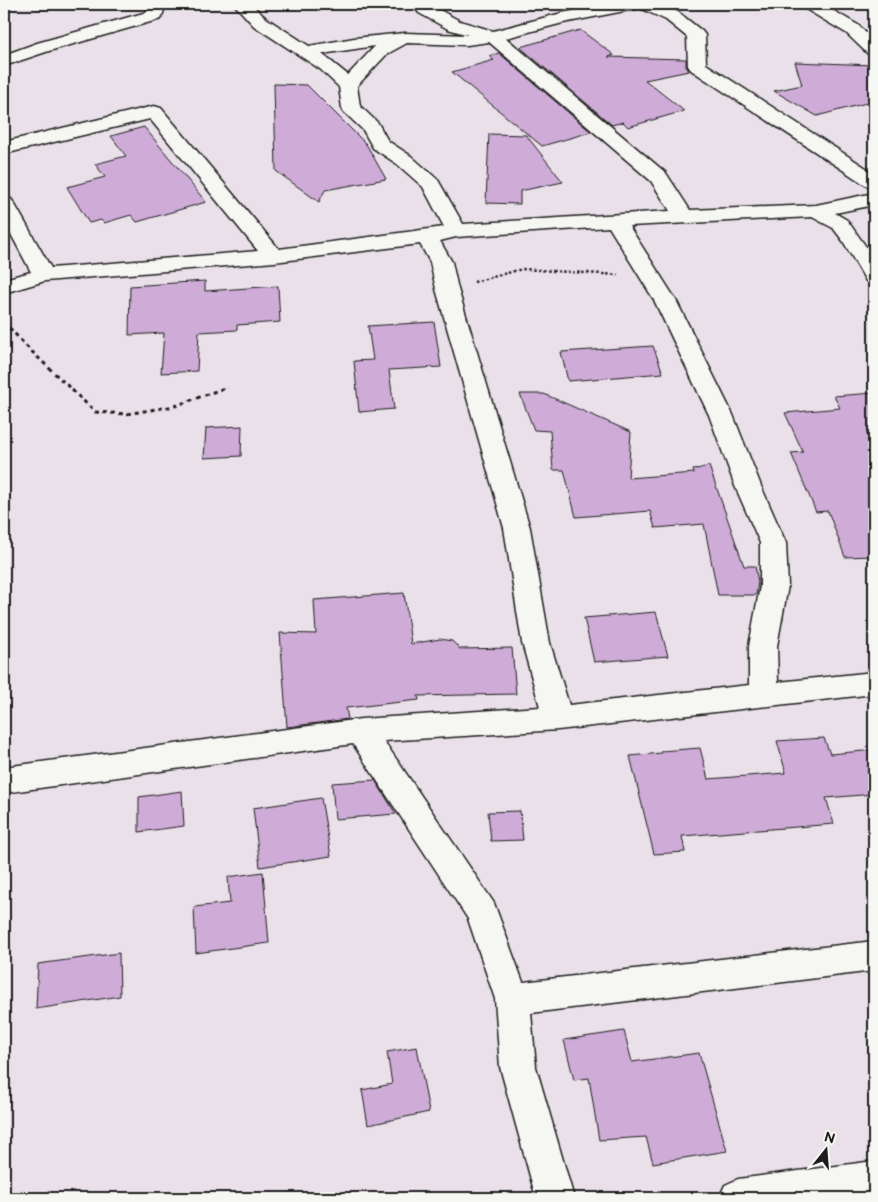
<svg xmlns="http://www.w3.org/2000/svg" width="878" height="1202" viewBox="0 0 878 1202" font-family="'Balsamiq Sans',sans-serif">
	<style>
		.building { fill: #ceacd7; stroke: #1c1c1c }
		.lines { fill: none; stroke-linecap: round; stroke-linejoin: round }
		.minor-casing { stroke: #1c1c1c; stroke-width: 3 }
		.path-far1 { stroke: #1c1c1c; stroke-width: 2.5; stroke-dasharray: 2.5 2.5; stroke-linecap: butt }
		.path { stroke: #1c1c1c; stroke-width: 3; stroke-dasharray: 4 4; stroke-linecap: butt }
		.minor { fill: #f6f6f2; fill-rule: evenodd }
	</style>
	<rect width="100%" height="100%" fill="#eae0ea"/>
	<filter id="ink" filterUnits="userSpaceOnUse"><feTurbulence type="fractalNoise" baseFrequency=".02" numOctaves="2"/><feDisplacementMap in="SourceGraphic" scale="10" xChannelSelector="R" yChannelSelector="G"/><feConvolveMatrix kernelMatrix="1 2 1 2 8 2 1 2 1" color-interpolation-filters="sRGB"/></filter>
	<g filter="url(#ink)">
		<g class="building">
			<polygon points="580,30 614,55 608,57 686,59 686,66 689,71 645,80 684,111 628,127 623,122 612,125 520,47"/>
			<polygon points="499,53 591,132 542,146 452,72 494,60 489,56"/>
			<polygon points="795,62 874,65 874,101 817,116 774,91 802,85"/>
			<polygon points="274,84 307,85 366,144 386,179 325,190 319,202 276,171"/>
			<polygon points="144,127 206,202 137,222 131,215 104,223 101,220 89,223 67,187 105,177 95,164 126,156 111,136"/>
			<polygon points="489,134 526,135 563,182 520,191 520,204 486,203"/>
			<polygon points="205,281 205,291 278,286 280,322 237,325 237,330 199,332 197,371 161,373 164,333 129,335 130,286"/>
			<polygon points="434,322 441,367 389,370 394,409 359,412 354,361 373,360 368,326"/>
			<polygon points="653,346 663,373 568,381 561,352"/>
			<polygon points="874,393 874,432 866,432 874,451 874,556 845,557 828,511 816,512 791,453 803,452 785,413 840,408 834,396"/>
			<polygon points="520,394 544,394 631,432 628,478 694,473 693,470 709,466 744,566 755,566 758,582 756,595 718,595 704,524 655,528 650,511 576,517 564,470 553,470 550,431 534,430"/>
			<polygon points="242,426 241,456 204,458 206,428"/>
			<polygon points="404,593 411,644 440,639 452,641 460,649 512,648 516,694 418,696 419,700 346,708 348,719 287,727 280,633 316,634 314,600"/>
			<polygon points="656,612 668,656 594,662 584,618"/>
			<polygon points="824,738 830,754 874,750 874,794 826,798 834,824 682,836 685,852 654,854 630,756 661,753 661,751 700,748 708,779 786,773 777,741"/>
			<polygon points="375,780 396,814 335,819 332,783"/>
			<polygon points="182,791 184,826 139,832 139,797"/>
			<polygon points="321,798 331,856 260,867 253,808"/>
			<polygon points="520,811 523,840 491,841 488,812"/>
			<polygon points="263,872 269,943 196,953 194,907 230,903 228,877"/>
			<polygon points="119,953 120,996 36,1009 38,964"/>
			<polygon points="624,1031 632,1062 699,1053 727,1151 653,1163 646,1137 599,1140 589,1078 574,1080 564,1040"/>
			<polygon points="417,1047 429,1112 368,1125 362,1090 392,1084 387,1052"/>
		</g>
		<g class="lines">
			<defs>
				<g id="minor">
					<polygon points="150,4 166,4 161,19 49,51 4,66 4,55 37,43 147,12"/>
					<path d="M234,4H251L266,18L309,46L354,38L405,33L468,35L448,29L419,13L416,9L417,4H433L434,7L460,21L493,31L562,13L610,4H659L678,12L702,31L705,35L706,64L874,173V188L867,186L691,70L688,66L687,37L666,20L640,8L563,23L506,38L666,173L690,210L816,205L874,193V205L835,213L847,220L874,258V283L866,281L843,241L833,228L812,217L629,226L676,300L733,415L761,486L786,543L788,586L777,646L778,682L874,672V694L558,730L384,741L494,903L523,982L874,941V971L531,1013L536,1067L574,1198H536L500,1067L495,999L468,919L353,744L4,793V767L361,719L540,707L522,643L504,528L436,289L430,262L420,244L274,262L45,281L4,293V279L31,272L4,221V197L11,199L14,203L51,268L258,251L150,119L4,154V142L154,106L161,108L279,249L444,227L423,187L397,164L373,148L363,130L344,112L342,108L339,87L320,69L254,26ZM489,42L651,181L670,211L463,224L438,180L411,156L388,141L378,123L360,106L357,86L387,54L407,43L467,45ZM375,46L348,75L322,54ZM609,227L654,300L709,415L735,486L760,543V586L749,646V685L569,705L550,643L530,528L458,289L452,262L440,241L456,237Z"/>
					<polygon points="802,4 822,4 858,25 874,41 874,55 868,54 846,33 804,8"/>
					<polygon points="874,1161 874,1198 719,1198 725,1185 738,1179"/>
				</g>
			</defs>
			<use href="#minor" class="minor-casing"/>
			<polyline class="path-far1" points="474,282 522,269 618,275"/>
			<polyline class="path" points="4,322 26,346 95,412 126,414 175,406 227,387"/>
			<use href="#minor" class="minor"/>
		</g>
	</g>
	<rect width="878" height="1202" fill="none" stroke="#f6f6f2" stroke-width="20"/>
	<rect x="10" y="10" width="858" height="1182" fill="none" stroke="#1c1c1c" stroke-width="2" filter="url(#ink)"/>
	<g transform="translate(826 1150) rotate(17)" stroke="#f6f6f2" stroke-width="4" paint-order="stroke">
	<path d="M0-4L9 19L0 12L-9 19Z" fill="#1c1c1c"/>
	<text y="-8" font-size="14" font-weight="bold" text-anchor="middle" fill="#1c1c1c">N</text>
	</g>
</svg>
